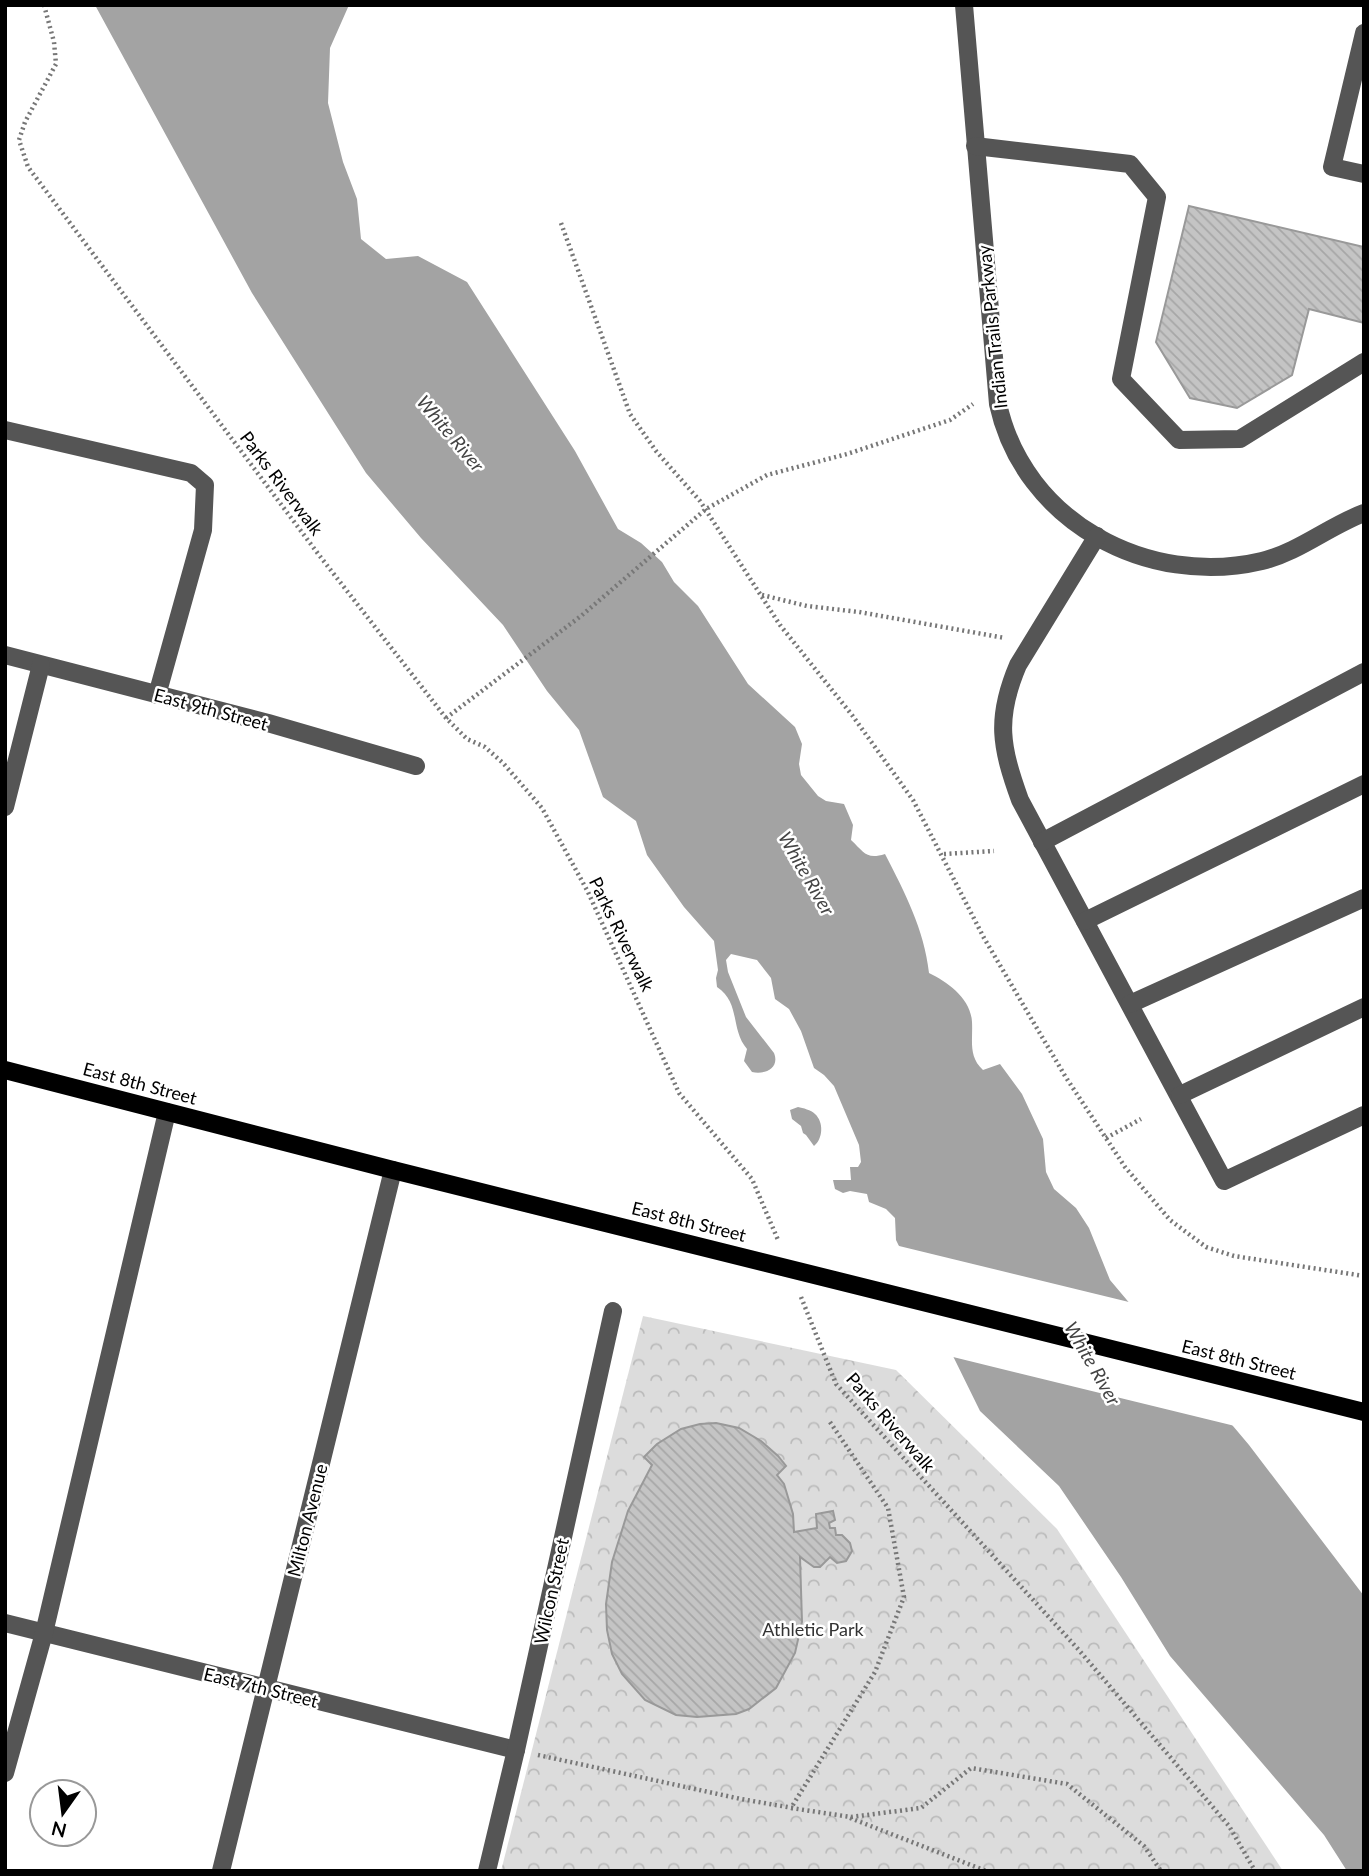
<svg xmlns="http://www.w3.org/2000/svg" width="1369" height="1876" viewBox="0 0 1369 1876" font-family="Lato,sans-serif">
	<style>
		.park { fill: url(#park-crowns) }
		.water { fill: #a3a3a3 }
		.pier { fill: #fff }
		.building { fill: url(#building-back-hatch); stroke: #999; stroke-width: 2 }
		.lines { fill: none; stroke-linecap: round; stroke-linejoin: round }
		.path { stroke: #777; stroke-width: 4.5; stroke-dasharray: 2 3.5; stroke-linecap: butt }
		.minor { stroke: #555; stroke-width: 18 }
		.major { stroke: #000; stroke-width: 18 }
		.labels { text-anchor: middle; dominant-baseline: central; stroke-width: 5; stroke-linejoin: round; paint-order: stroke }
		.street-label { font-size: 18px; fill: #000; stroke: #fff }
		.park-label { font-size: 18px; fill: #333; stroke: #fff }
		.water-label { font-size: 19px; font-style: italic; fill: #444; stroke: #fff }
	</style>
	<defs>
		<pattern id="park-crowns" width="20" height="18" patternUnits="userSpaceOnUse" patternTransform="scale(1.75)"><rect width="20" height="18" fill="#dcdcdc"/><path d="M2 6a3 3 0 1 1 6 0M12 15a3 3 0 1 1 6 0" fill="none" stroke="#bbb"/></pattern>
		<pattern id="building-back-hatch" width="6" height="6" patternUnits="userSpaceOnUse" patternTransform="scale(1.75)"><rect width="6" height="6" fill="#c4c4c4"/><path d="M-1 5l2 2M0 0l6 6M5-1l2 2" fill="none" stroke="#a7a7a7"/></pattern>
	</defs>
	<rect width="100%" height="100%" fill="#fff"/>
	<polygon class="park" points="643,1316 896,1370 1057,1529 1283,1871 501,1871"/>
	<g class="water">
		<path d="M95,5H349L330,48L328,103L343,162L357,199L361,239L386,259L418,256L467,282L575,451L618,529L641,543L662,562L674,582L698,606L748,684L795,727L802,744L799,764L801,775L818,796L826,801L844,804L853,825L851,840C864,852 866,860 885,854C905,893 924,929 929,973C948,982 971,999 972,1022C973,1041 968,1056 983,1070L1000,1064L1022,1094L1043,1139L1046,1172L1054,1189L1076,1208L1089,1228L1110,1280L1249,1445L1364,1596V1871H1347L1324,1835L1170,1656L1121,1577L1059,1486L980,1411L896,1240L895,1218L886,1209L869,1202L867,1194L850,1191L843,1193L835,1189L833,1180H851L850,1167H858L861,1162L859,1145L834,1086L824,1075L814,1068L801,1031L789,1009L775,999L771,978L757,960L731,954L726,960L728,972L746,1017L774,1053C780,1068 765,1075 752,1072L744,1061L747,1049C730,1029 741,1003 717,987L716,978L718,970L714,941L684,907L647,855L636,821L603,797L579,730L547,691L503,625L421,538L366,473L252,293Z"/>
		<path d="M798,1107C803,1108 811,1110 815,1114C824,1122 823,1139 814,1146L806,1135L803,1133L801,1126L792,1119L790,1110Z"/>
	</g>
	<polygon class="pier" points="895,1245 1133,1303 1239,1427 949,1356"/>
	<g class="building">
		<polygon points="1189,206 1364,247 1364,323 1309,309 1292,375 1237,408 1190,398 1156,342"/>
		<polygon points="716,1423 739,1428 761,1441 778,1456 786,1466 777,1475 784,1484 793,1514 794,1532 817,1528 816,1514 833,1511 835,1520 829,1523 830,1528 835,1528 836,1535 842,1535 850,1543 852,1551 846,1561 837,1563 830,1557 820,1567 814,1567 800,1557 802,1622 795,1653 776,1688 749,1709 736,1714 697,1717 676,1715 645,1700 622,1674 612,1654 607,1630 606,1604 612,1562 628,1511 652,1465 644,1457 657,1444 681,1429 700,1424"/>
	</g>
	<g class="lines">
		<g class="path">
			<polyline points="44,5 54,42 56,64 25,122 19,140 28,167 319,555 446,718 467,739 485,747 503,763 542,808 588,892 679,1093 752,1179 778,1240"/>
			<polyline points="561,223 630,414 656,451 700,501 780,625 852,715 913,800 984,938 1065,1076 1125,1167 1170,1220 1206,1247 1234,1256 1364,1276"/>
			<polyline points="762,595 807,606 859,612 1005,638"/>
			<polyline points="446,718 581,616 706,509 767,475 847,454 950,420 973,404"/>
			<polyline points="944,854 994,851"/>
			<polyline points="1106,1138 1141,1119"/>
			<polyline points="801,1297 836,1384 1078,1649 1229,1826 1255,1871"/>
			<polyline points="830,1422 888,1508 904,1597 875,1672 791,1808 851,1817 921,1808 971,1768 1067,1784 1144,1846 1161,1871"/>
			<polyline points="538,1755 741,1799 793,1808"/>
			<polyline points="850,1818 986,1871"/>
		</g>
		<g class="minor">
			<path d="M964,5L998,404C1024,522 1148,588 1262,561C1299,552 1329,526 1364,513"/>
			<polyline points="1364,33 1332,167 1364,174"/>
			<polyline points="975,146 1130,164 1157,197 1121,379 1179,440 1240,439 1364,362"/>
			<polyline points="5,430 191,473 205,485 203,530 157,695"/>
			<path d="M1097,536L1018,665C995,719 1001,747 1020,800L1224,1181L1364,1115"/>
			<polyline points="5,655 268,723 416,766"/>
			<polyline points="5,807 41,665"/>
			<polyline points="1042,842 1364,672"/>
			<polyline points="1085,921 1364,784"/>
			<polyline points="1130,1004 1364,898"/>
			<polyline points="1180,1095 1364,1007"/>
			<polyline points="5,1623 516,1750"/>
			<polyline points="5,1773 44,1633 167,1112"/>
			<polyline points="221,1871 393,1170"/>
			<polyline points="487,1871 516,1750 613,1311"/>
		</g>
		<polyline class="major" points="5,1070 393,1170 1364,1412"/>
	</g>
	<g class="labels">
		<g class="street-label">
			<text transform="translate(992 327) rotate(-96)">Indian Trails Parkway</text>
			<text transform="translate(282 483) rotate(53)">Parks Riverwalk</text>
			<text transform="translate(211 709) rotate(15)">East 9th Street</text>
			<text transform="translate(622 934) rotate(64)">Parks Riverwalk</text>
			<text transform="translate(140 1083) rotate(15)">East 8th Street</text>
			<text transform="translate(689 1221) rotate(14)">East 8th Street</text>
			<text transform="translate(1239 1359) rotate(14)">East 8th Street</text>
			<text transform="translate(891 1422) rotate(49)">Parks Riverwalk</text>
			<text transform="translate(307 1520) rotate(-76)">Milton Avenue</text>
			<text transform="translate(551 1591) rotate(-78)">Wilcon Street</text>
			<text transform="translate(261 1687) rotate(14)">East 7th Street</text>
		</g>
		<g class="park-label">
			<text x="813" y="1629">Athletic Park</text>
		</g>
		<g class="water-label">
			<text transform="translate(451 433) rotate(50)">White River</text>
			<text transform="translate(807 873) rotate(60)">White River</text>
			<text transform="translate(1093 1363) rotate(60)">White River</text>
		</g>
	</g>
	<rect width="1369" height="1876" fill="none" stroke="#000000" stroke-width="14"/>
	<g transform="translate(63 1813) rotate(194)"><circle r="33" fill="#ffffff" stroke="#999999" stroke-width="2"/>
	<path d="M0-5L12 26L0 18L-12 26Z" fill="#000000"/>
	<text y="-10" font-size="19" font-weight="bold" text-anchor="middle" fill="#000000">N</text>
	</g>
</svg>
